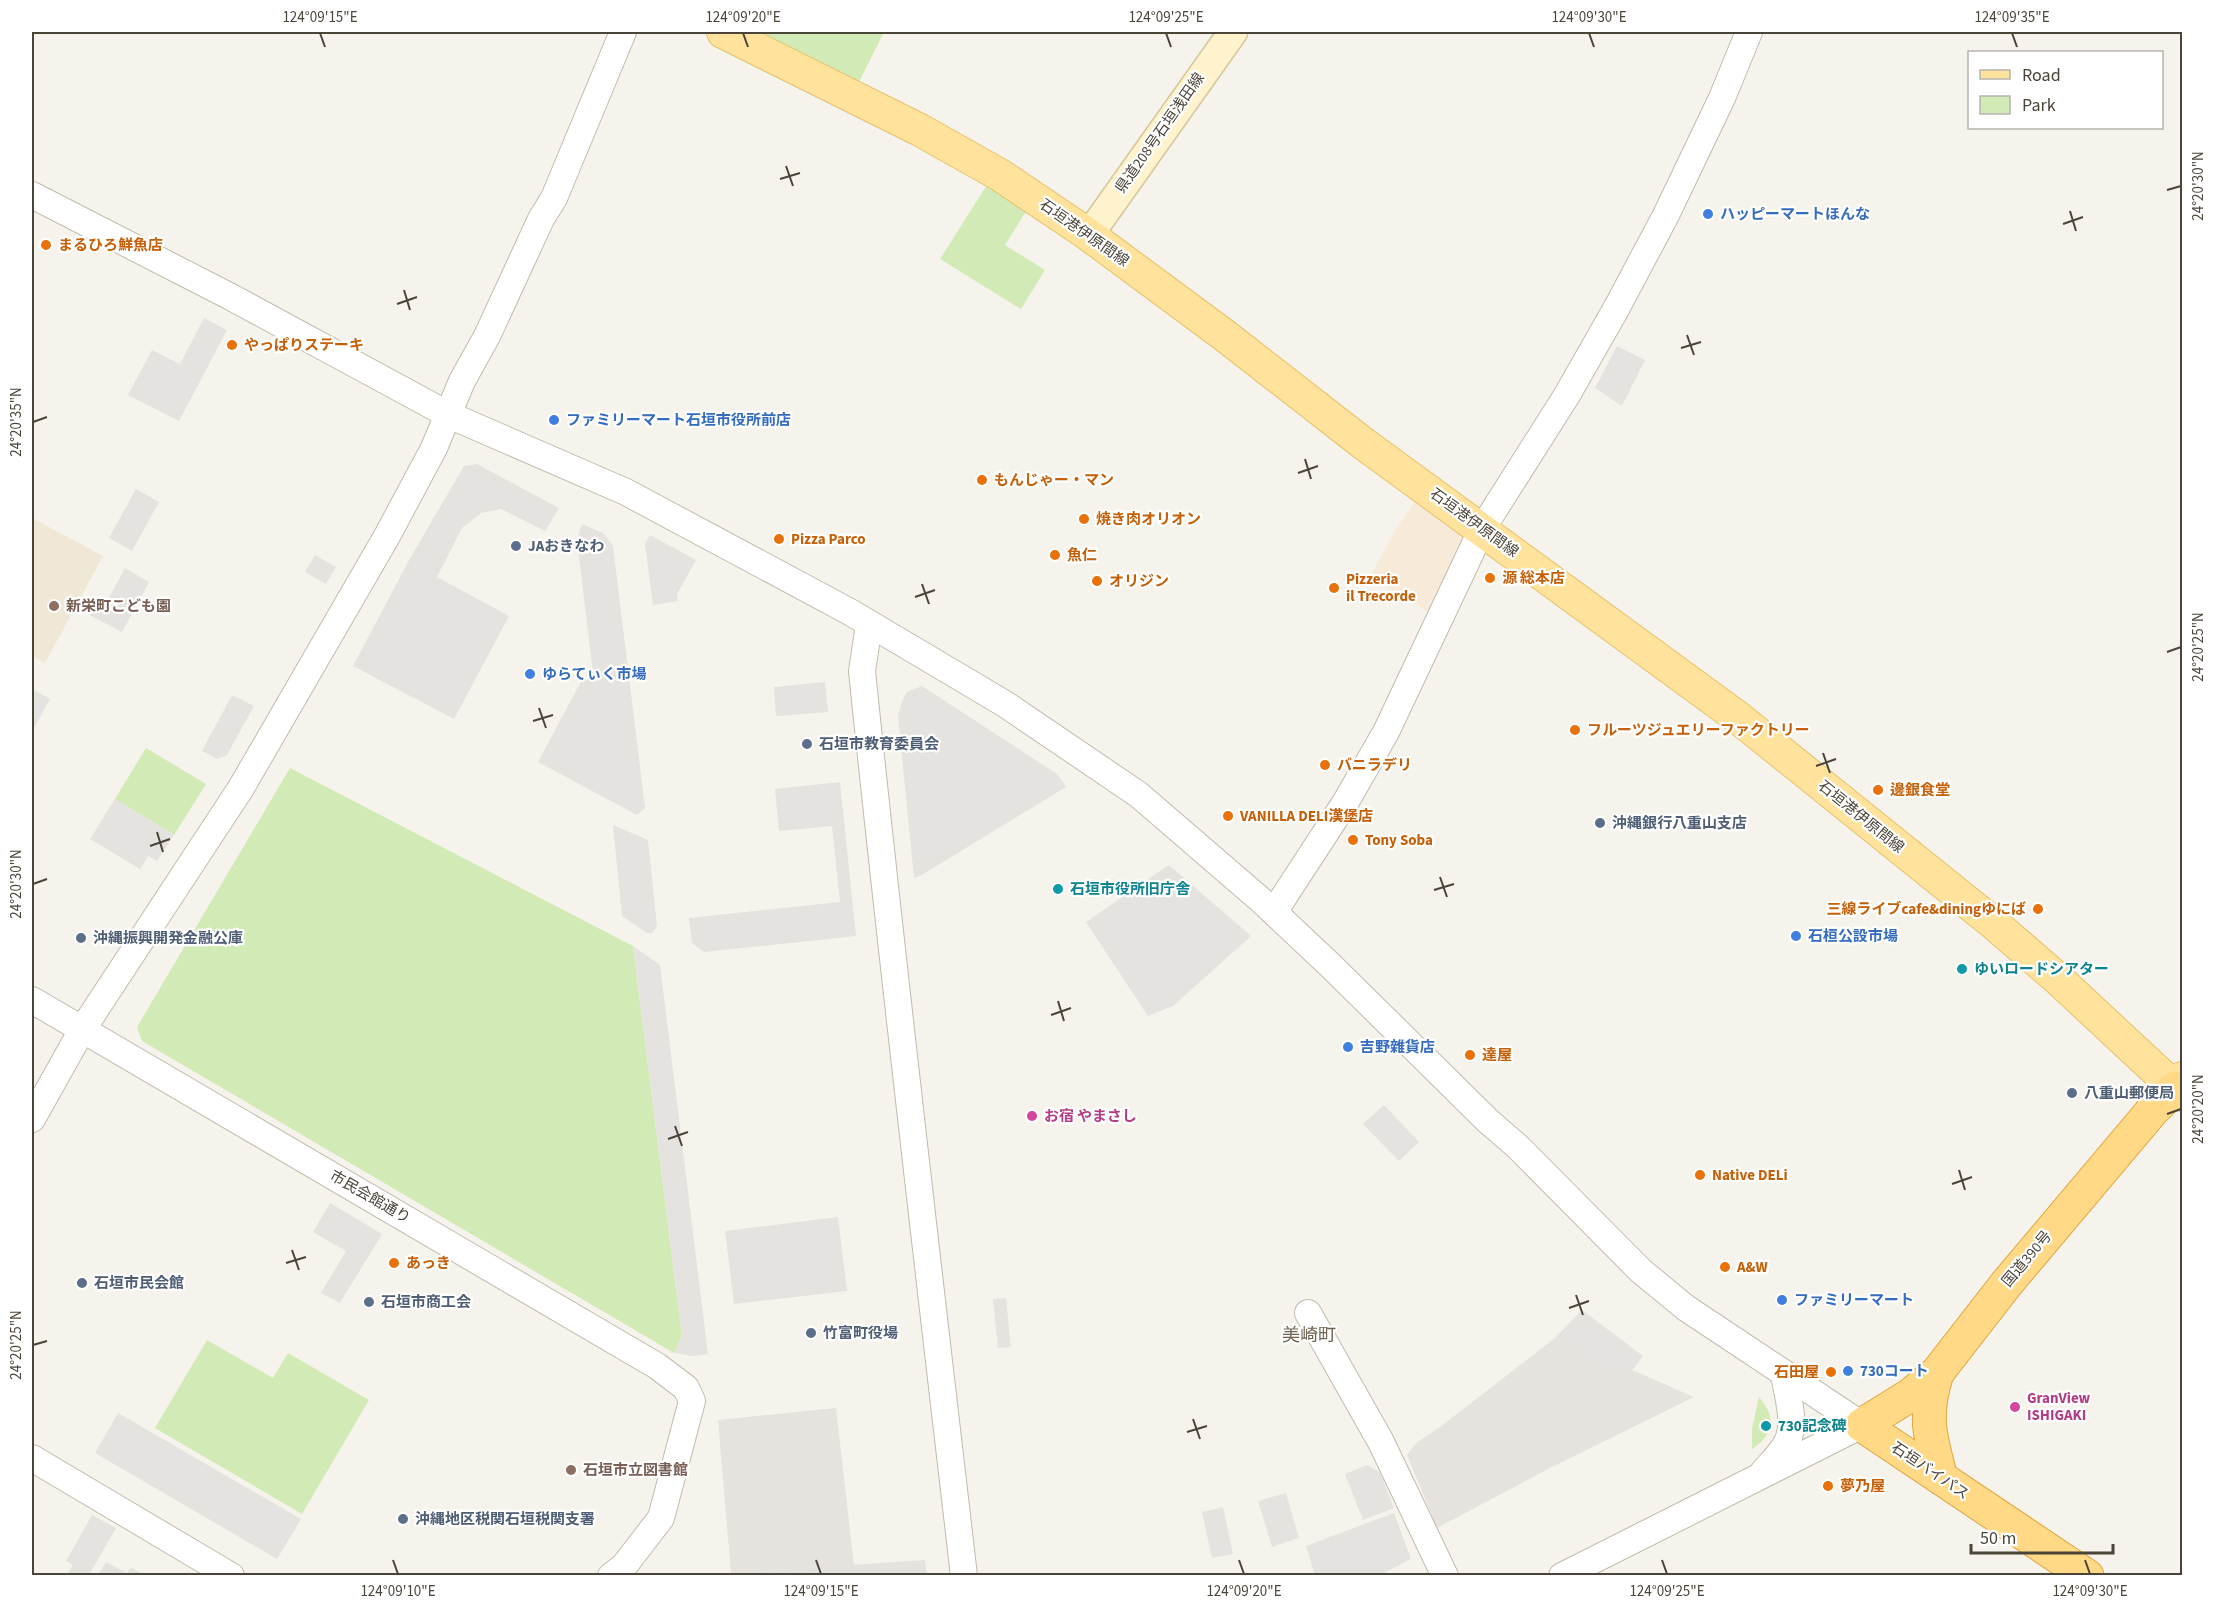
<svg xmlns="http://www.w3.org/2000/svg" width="2214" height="1607" viewBox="0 0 2214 1607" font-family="'Source Sans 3','Noto Sans JP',sans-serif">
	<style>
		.commercial { fill: #f7ead8 }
		.industrial { fill: #e6e2dd }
		.education { fill: #efe8d6 }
		.green { fill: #d2eab5 }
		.parking { fill: #e5e3e0 }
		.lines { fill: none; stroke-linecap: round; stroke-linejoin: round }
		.tertiary-casing { stroke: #c2bbae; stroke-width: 28 }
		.secondary-casing { stroke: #d6c79b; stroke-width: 31 }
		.primary-casing { stroke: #e6c16a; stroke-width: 34 }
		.trunk-casing { stroke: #e0a43c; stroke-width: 35 }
		.tertiary { stroke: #fff; stroke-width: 26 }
		.secondary { stroke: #fff3cd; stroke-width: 28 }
		.primary { stroke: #ffe39c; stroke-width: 32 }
		.trunk { stroke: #ffd985; stroke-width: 33 }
		.ticks { fill: none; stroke: #4b4439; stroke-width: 2 }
		.shop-dot { fill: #3f7fe0; stroke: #fff; stroke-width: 2 }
		.food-dot { fill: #e8710a; stroke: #fff; stroke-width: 2 }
		.service-dot { fill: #5c6f8a; stroke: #fff; stroke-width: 2 }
		.education-dot { fill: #8d6e63; stroke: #fff; stroke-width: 2 }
		.culture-dot { fill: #0f9aa8; stroke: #fff; stroke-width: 2 }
		.hotel-dot { fill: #d1479c; stroke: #fff; stroke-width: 2 }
		.labels { text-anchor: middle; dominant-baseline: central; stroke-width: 4.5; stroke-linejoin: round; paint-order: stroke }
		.street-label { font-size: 15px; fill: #4b4439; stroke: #fff }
		.shop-label { font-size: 15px; font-weight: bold; fill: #366cbe; stroke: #fff; text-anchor: start }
		.food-label { font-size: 15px; font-weight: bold; fill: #c56008; stroke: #fff; text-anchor: start }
		.service-label { font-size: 15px; font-weight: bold; fill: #4e5e75; stroke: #fff; text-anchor: start }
		.education-label { font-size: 15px; font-weight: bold; fill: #785e54; stroke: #fff; text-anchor: start }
		.culture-label { font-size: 15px; font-weight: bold; fill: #0d838f; stroke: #fff; text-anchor: start }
		.hotel-label { font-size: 15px; font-weight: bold; fill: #b23c85; stroke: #fff; text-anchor: start }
		.quarter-label { font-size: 18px; fill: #6e6250; stroke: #fff }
		.neatline { fill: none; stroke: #4b4439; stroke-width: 2 }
		.ticks-label { font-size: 15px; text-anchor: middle; fill: #4b4439 }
	</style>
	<rect width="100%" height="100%" fill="#f6f3ec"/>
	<polygon class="commercial" points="1418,498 1466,531 1465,543 1433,615 1370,577 1396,529"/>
	<g class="industrial">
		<polygon points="1555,1338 1607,1379 1613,1374 1632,1370 1694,1397 1548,1469 1437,1528 1407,1455 1416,1443 1440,1427"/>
		<polygon points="836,1408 854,1565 731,1573 718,1420"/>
	</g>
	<polygon class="education" points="32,518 103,556 45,663 32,656"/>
	<g class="green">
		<polygon points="755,32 884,32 858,84"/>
		<polygon points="987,185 1027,210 1005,245 1045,270 1021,309 940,259"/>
		<polygon points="146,748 206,784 174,835 115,799"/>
		<polygon points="290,768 633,946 682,1336 674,1353 142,1041 137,1027"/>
		<polygon points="207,1340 273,1378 288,1353 369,1400 302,1514 155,1428"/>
		<path d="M1759,1397C1777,1418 1774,1434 1752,1449V1428Z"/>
	</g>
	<g class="parking">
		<polygon points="204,318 227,330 179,421 128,395 152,350 180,364"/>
		<polygon points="1617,346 1645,360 1622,406 1595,388"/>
		<polygon points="477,464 559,508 545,531 501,509 481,513 462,528 437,577 509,616 454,719 353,666 408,562 464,466"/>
		<polygon points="136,489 159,502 132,551 109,538"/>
		<polygon points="582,524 603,533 613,546 645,808 637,815 538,762 583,678 594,682 577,540"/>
		<polygon points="650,535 696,560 677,594 678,601 653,605 645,544"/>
		<polygon points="315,555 336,567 326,584 305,572"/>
		<polygon points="125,568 149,582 122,632 78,609 84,596 104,607"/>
		<polygon points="825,682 828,712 776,716 774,687"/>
		<polygon points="922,686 1057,774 1066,787 920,876 914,878 898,716 902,702 907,692"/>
		<polygon points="32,689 50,699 32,732"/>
		<polygon points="232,695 254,706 227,755 217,759 202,751"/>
		<polygon points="840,782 856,936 704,952 692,943 689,918 840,902 832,826 779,831 775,789"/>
		<polygon points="115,799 174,835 157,861 148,856 140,869 90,839"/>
		<polygon points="613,825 648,840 657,926 652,933 647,933 622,916"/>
		<polygon points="1169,865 1251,936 1173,1006 1148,1016 1086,922"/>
		<polygon points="633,946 660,965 708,1354 693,1356 674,1353 682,1335"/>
		<polygon points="1384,1105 1419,1142 1399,1161 1363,1124"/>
		<polygon points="330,1203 382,1234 340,1303 321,1293 346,1251 313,1232"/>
		<polygon points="838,1217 847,1291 734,1304 725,1231"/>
		<polygon points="1006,1298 1011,1347 998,1348 993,1299"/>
		<polygon points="1582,1310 1643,1356 1631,1372 1613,1374 1608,1380 1555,1338"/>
		<polygon points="118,1413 301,1519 277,1559 95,1453"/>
		<polygon points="1367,1465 1380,1472 1394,1508 1363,1520 1345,1474"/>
		<polygon points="1286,1493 1299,1538 1272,1547 1258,1501"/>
		<polygon points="1223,1507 1233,1554 1212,1558 1202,1512"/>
		<polygon points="1394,1513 1411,1559 1380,1575 1315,1575 1306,1546"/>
		<polygon points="92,1515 116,1528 89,1575 67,1575 73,1565 66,1561"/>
		<polygon points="925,1560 927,1575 731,1576 731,1573"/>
		<polygon points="106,1562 127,1573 131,1567 144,1575 98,1575"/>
	</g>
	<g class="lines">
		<defs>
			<g id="tertiary">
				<polyline points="32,195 231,297 449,415 626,492 850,612 1005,704 1139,795 1263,902 1331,966 1488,1121 1518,1147 1641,1271 1686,1308 1862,1425"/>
				<path d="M869,625L862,671C893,973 929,1274 964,1576"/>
				<polyline points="1274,912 1345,803 1386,732 1482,529 1567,395 1616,309 1666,215 1722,98 1749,32"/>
				<polyline points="32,1000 657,1366 686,1388 692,1401 661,1518 624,1566 611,1576"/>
				<polyline points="32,1119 82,1030 241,788 387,536 434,448 462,381 487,336 541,219 554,198 623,32"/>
				<polyline points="1308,1313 1381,1442 1445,1576"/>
				<polyline points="32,1458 231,1576"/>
				<path d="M1764,1471C1772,1462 1783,1452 1788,1440C1796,1421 1787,1394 1784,1374"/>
				<polyline points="1562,1576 1862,1425"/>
			</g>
			<polyline id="secondary" points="1089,235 1233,32"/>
			<polyline id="primary" points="723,32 920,130 1000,175 1089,235 1224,335 1364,444 1736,716 1992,922 2058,979 2175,1088 2182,1078"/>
			<g id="trunk">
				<path d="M1937,1373C1923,1417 1930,1436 1941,1478"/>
				<polyline points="2087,1576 1862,1425 1912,1394 1937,1373 2007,1283 2152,1111 2175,1088 2182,1094"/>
			</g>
		</defs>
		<use href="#tertiary" class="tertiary-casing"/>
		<use href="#secondary" class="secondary-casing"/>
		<use href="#primary" class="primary-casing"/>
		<use href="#trunk" class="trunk-casing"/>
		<use href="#tertiary" class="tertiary"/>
		<use href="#secondary" class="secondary"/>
		<use href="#primary" class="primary"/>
		<use href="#trunk" class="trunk"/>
	</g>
	<path class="ticks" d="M320,33L325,47M743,33L748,47M1166,33L1171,47M1589,33L1594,47M2012,33L2017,47M786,166L793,186M780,179L800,173M2167,190L2181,186M2070,211L2076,231M2063,224L2083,217M404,290L410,310M397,304L417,297M1687,335L1694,355M1681,348L1701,342M33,422L47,417M1305,459L1311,479M1298,473L1318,466M922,584L929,604M915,597L935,590M2167,652L2181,647M539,708L546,728M533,721L553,715M1823,753L1830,773M1816,766L1836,759M157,832L163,852M150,846L170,839M1440,877L1447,897M33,884L47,879M1434,890L1454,884M1058,1001L1064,1021M1051,1015L1071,1008M2167,1114L2181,1109M675,1126L682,1146M668,1139L688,1132M1959,1170L1965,1190M1952,1184L1972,1177M292,1250L299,1270M286,1263L306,1257M1576,1295L1583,1315M1569,1308L1589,1301M33,1345L47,1341M1193,1419L1200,1439M1187,1432L1207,1426M393,1560L398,1574M816,1560L821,1574M1239,1560L1244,1574M1662,1560L1667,1574M2085,1560L2090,1574"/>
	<g class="shop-dot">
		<circle cx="1708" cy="214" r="6"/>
		<circle cx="554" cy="420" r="6"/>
		<circle cx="530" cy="674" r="6"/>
		<circle cx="1796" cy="936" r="6"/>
		<circle cx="1348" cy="1047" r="6"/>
		<circle cx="1782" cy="1300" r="6"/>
		<circle cx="1848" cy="1371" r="6"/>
	</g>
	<g class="food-dot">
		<circle cx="46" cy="245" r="6"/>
		<circle cx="232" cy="345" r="6"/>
		<circle cx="982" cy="480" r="6"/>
		<circle cx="1084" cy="519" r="6"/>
		<circle cx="779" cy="539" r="6"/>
		<circle cx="1055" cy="555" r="6"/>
		<circle cx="1490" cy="578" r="6"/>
		<circle cx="1097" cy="581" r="6"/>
		<circle cx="1334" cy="588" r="6"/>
		<circle cx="1575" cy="730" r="6"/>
		<circle cx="1325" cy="765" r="6"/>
		<circle cx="1878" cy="790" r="6"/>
		<circle cx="1228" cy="816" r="6"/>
		<circle cx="1353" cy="840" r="6"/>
		<circle cx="2038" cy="909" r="6"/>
		<circle cx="1470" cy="1055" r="6"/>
		<circle cx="1700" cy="1175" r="6"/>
		<circle cx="394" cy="1263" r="6"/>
		<circle cx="1725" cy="1267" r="6"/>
		<circle cx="1831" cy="1372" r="6"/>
		<circle cx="1828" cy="1486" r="6"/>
	</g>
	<g class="service-dot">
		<circle cx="516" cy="546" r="6"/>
		<circle cx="807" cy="744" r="6"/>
		<circle cx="1600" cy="823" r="6"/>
		<circle cx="81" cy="938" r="6"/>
		<circle cx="2072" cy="1093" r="6"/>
		<circle cx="82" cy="1283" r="6"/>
		<circle cx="369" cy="1302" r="6"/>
		<circle cx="811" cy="1333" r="6"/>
		<circle cx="403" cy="1519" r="6"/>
	</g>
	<g class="education-dot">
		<circle cx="54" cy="606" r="6"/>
		<circle cx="571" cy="1470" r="6"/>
	</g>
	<g class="culture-dot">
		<circle cx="1058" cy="889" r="6"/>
		<circle cx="1962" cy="969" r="6"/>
		<circle cx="1766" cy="1426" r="6"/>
	</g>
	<g class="hotel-dot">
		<circle cx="1032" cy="1116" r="6"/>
		<circle cx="2015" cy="1407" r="6"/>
	</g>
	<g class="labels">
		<g class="street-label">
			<text transform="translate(1160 133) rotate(-55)">県道208号石垣浅田線</text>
			<text transform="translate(1084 233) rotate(35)">石垣港伊原間線</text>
			<text transform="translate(1474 523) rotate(36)">石垣港伊原間線</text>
			<text transform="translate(1861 817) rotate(39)">石垣港伊原間線</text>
			<text transform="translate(370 1197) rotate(30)">市民会館通り</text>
			<text transform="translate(2027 1259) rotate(-50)">国道390号</text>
			<text transform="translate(1930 1471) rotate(34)">石垣バイパス</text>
		</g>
		<g class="shop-label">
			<text x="1720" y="214">ハッピーマートほんな</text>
			<text x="566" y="420">ファミリーマート石垣市役所前店</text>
			<text x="542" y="674">ゆらてぃく市場</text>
			<text x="1808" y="936">石桓公設市場</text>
			<text x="1360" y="1047">吉野雜貨店</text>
			<text x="1794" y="1300">ファミリーマート</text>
			<text x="1860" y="1371">730コート</text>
		</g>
		<g class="food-label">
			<text x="58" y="245">まるひろ鮮魚店</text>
			<text x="244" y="345">やっぱりステーキ</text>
			<text x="994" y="480">もんじゃー・マン</text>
			<text x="1096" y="519">焼き肉オリオン</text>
			<text x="791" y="539">Pizza Parco</text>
			<text x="1067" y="555">魚仁</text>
			<text x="1502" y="578">源 総本店</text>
			<text x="1346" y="579">Pizzeria<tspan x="1346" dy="17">il Trecorde</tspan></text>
			<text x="1109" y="581">オリジン</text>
			<text x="1587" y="730">フルーツジュエリーファクトリー</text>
			<text x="1337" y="765">バニラデリ</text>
			<text x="1890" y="790">邊銀食堂</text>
			<text x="1240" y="816">VANILLA DELI漢堡店</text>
			<text x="1365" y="840">Tony Soba</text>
			<text x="2026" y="909" text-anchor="end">三線ライブcafe&amp;diningゆにば</text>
			<text x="1482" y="1055">達屋</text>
			<text x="1712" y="1175">Native DELi</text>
			<text x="406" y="1263">あっき</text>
			<text x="1737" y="1267">A&amp;W</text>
			<text x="1819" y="1372" text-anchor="end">石田屋</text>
			<text x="1840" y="1486">夢乃屋</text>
		</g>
		<g class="service-label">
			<text x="528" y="546">JAおきなわ</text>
			<text x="819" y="744">石垣市教育委員会</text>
			<text x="1612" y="823">沖縄銀行八重山支店</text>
			<text x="93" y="938">沖縄振興開発金融公庫</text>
			<text x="2084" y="1093">八重山郵便局</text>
			<text x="94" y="1283">石垣市民会館</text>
			<text x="381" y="1302">石垣市商工会</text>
			<text x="823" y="1333">竹富町役場</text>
			<text x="415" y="1519">沖縄地区税関石垣税関支署</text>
		</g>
		<g class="education-label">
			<text x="66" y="606">新栄町こども園</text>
			<text x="583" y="1470">石垣市立図書館</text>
		</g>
		<g class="culture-label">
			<text x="1070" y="889">石垣市役所旧庁舎</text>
			<text x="1974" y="969">ゆいロードシアター</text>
			<text x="1778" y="1426">730記念碑</text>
		</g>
		<g class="hotel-label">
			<text x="1044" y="1116">お宿 やまさし</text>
			<text x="2027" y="1398">GranView<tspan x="2027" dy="17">ISHIGAKI</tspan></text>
		</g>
		<g class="quarter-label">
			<text x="1309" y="1335">美崎町</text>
		</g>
	</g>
	<rect width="2214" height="1607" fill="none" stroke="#ffffff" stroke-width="66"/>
	<rect x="1968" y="51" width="195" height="78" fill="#ffffff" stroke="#b7b4b0" stroke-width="1.5"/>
	<rect x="1980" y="70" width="30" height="9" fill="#ffe39c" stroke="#b7b4b0" stroke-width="1.5"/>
	<text x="2022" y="81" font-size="18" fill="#4b4439">Road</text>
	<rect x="1980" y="96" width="30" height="18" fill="#d2eab5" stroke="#b7b4b0" stroke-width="1.5"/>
	<text x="2022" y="111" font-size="18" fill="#4b4439">Park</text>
	<path d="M1971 1544v9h142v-9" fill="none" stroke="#4b4439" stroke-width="3"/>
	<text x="1980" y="1544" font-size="18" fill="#4b4439" stroke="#ffffff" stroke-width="4.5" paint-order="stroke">50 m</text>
	<rect x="33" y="33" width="2148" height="1541" class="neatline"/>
	<g class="ticks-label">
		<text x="320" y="22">124°09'15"E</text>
		<text x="743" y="22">124°09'20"E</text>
		<text x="1166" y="22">124°09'25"E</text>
		<text x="1589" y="22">124°09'30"E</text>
		<text x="2012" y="22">124°09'35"E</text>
		<text transform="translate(2198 186) rotate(-90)" y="5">24°20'30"N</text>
		<text transform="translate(16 422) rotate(-90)" y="5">24°20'35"N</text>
		<text transform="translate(2198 647) rotate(-90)" y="5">24°20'25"N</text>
		<text transform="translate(16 884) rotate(-90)" y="5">24°20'30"N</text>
		<text transform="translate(2198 1109) rotate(-90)" y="5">24°20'20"N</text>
		<text transform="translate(16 1345) rotate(-90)" y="5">24°20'25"N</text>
		<text x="398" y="1596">124°09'10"E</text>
		<text x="821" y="1596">124°09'15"E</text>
		<text x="1244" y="1596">124°09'20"E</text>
		<text x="1667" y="1596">124°09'25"E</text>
		<text x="2090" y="1596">124°09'30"E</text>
	</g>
</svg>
